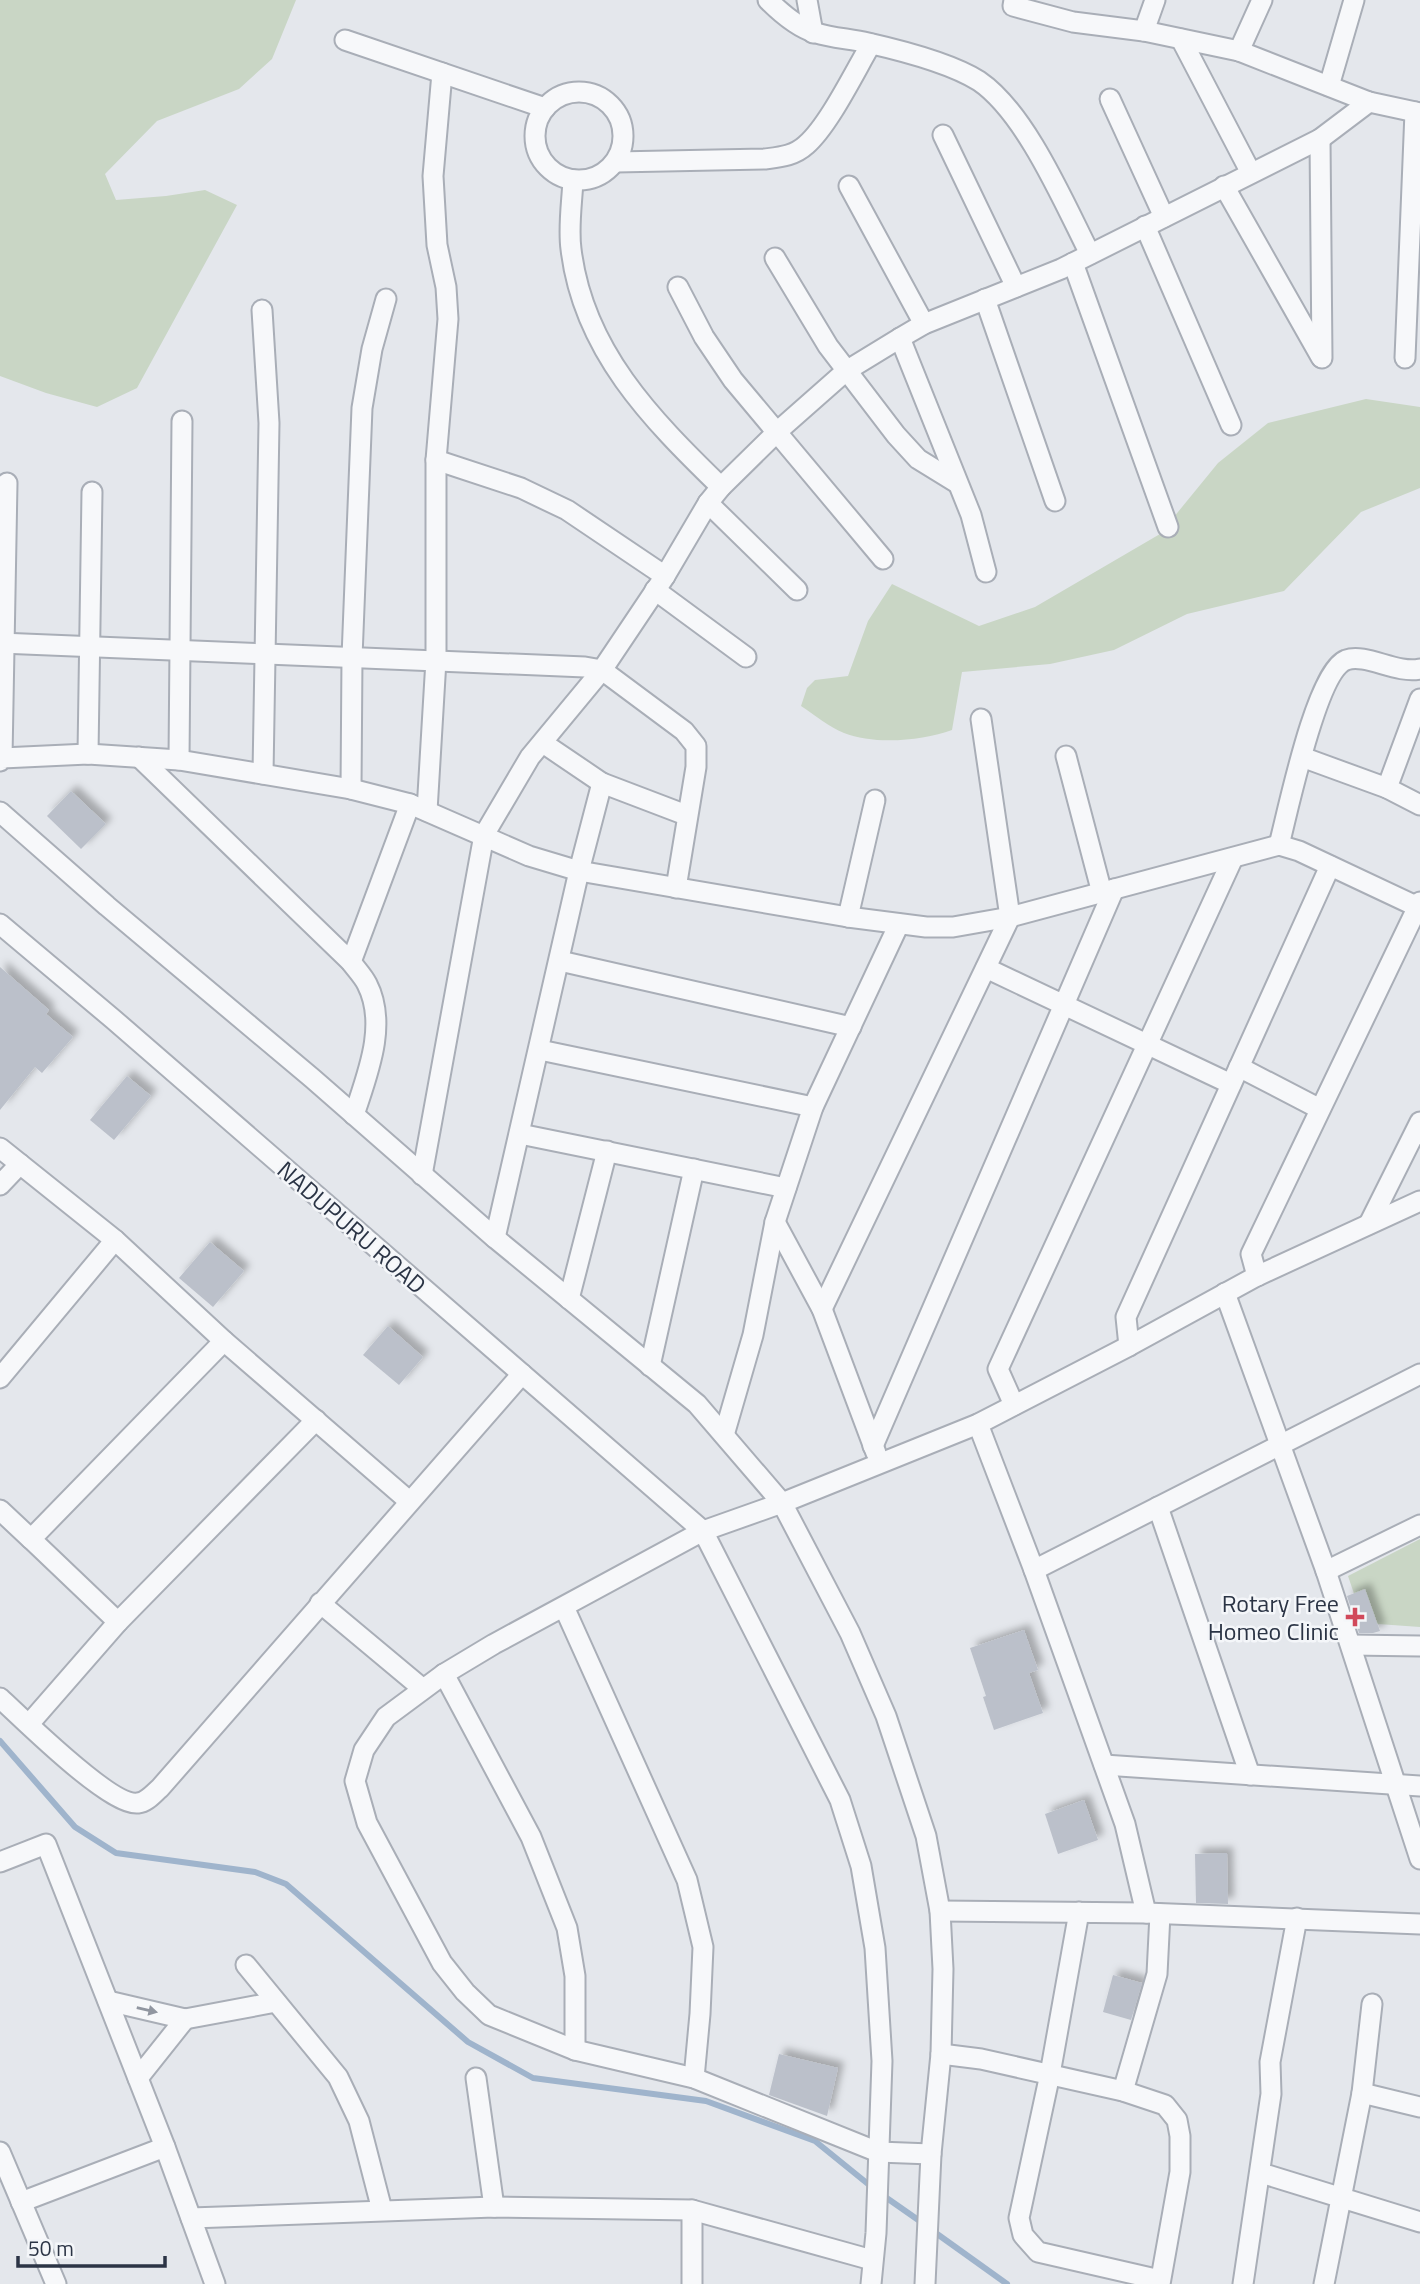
<svg xmlns="http://www.w3.org/2000/svg" width="1420" height="2284" viewBox="0 0 1420 2284" font-family="'Titillium Web',sans-serif">
	<style>
		.green { fill: #c9d6c5 }
		.lines { fill: none; stroke-linecap: round; stroke-linejoin: round }
		.stream { stroke: #9fb4cc; stroke-width: 6 }
		.building { fill: #bbc0ca; filter: url(#shadow) }
		.minor-casing { stroke: #a9aeb7; stroke-width: 23 }
		.minor { stroke: #f7f8fa; stroke-width: 19 }
		.oneway { fill: #9196a0 }
		.poi-dot { fill: #d1495b; stroke: #f4f6f9; stroke-width: 2.5 }
		.labels { text-anchor: middle; dominant-baseline: central; stroke-width: 5; stroke-linejoin: round; paint-order: stroke }
		.street-label { font-size: 24px; fill: #2b3445; stroke: #f4f6f9 }
		.poi-label { font-size: 24px; fill: #2b3445; stroke: #f4f6f9; text-anchor: end }
	</style>
	<defs>
		<filter id="shadow"><feDropShadow dx="6" dy="-6" stdDeviation="3.5" flood-color="#0004"/></filter>
	</defs>
	<rect width="100%" height="100%" fill="#e4e7ec"/>
	<g class="green">
		<polygon points="0,0 296,0 272,59 239,89 157,121 105,174 116,200 166,196 205,190 237,205 137,388 97,407 46,393 0,376"/>
		<path d="M1366,399L1420,407V488L1361,512L1284,591L1187,614L1114,650L1050,664L962,672L952,730C922,741 874,745 844,733C829,727 815,715 801,706L807,688L815,680L848,676L868,621L892,584L979,626L1035,607L1160,534L1218,463L1268,423Z"/>
		<polygon points="1420,1539 1420,1627 1364,1623 1348,1576"/>
	</g>
	<g class="lines">
		<g class="stream">
			<polyline points="0,1741 75,1827 116,1853 255,1872 286,1884 468,2042 533,2078 706,2101 815,2141 873,2188"/>
			<polyline points="881,2194 924,2224"/>
			<polyline points="933,2231 1007,2284"/>
		</g>
	</g>
	<g class="building">
		<polygon points="71,791 106,824 81,849 47,816"/>
		<polygon points="0,967 49,1010 46,1014 73,1037 42,1073 35,1067 0,1110"/>
		<polygon points="127,1076 151,1096 114,1140 90,1120"/>
		<polygon points="210,1242 244,1271 213,1307 179,1278"/>
		<polygon points="388,1326 423,1357 399,1385 363,1355"/>
		<polygon points="1365,1589 1380,1631 1373,1633 1359,1633 1347,1596"/>
		<polygon points="1024,1630 1038,1670 1029,1673 1043,1713 994,1730 983,1697 986,1696 970,1648"/>
		<polygon points="1084,1800 1098,1840 1058,1854 1045,1814"/>
		<polygon points="1227,1853 1228,1904 1196,1903 1195,1854"/>
		<polygon points="1113,1975 1142,1983 1131,2020 1103,2012"/>
		<polygon points="779,2054 838,2068 827,2116 769,2095"/>
	</g>
	<g class="lines">
		<defs>
			<g id="minor">
				<path d="M768,0C780,12 799,28 816,33C832,38 851,39 868,43C899,50 952,64 979,81C1026,113 1064,203 1090,254"/>
				<polyline points="807,0 813,33"/>
				<polyline points="1014,0 1013,6 1073,22 1144,31 1239,51 1369,102 1420,113"/>
				<polyline points="1144,31 1155,0"/>
				<polyline points="1181,39 1251,173"/>
				<polyline points="345,40 545,108"/>
				<polyline points="1239,51 1262,0"/>
				<polyline points="1329,86 1354,0"/>
				<circle cx="579" cy="136" r="44"/>
				<polyline points="1110,99 1164,217"/>
				<polyline points="943,135 1016,287"/>
				<polyline points="1320,139 1322,358"/>
				<path d="M616,162L765,159C780,157 794,156 806,145C829,125 855,71 871,44"/>
				<path d="M573,180C572,202 568,227 571,249C583,350 651,419 721,487"/>
				<polyline points="849,186 924,324"/>
				<polyline points="1224,186 1321,357"/>
				<polyline points="1145,226 1231,425"/>
				<polyline points="775,258 828,346 896,435 918,459 957,483"/>
				<polyline points="1073,263 1168,527"/>
				<polyline points="678,287 704,337 733,380 883,559"/>
				<polyline points="985,299 1055,501"/>
				<polyline points="262,310 269,423 263,774"/>
				<polyline points="900,338 971,515 986,572"/>
				<polyline points="1405,358 1415,112"/>
				<polyline points="436,460 521,488 567,510 665,576"/>
				<polyline points="708,503 797,590"/>
				<polyline points="655,590 746,657"/>
				<polyline points="0,643 585,667 602,670 684,731 696,746 696,767 676,888"/>
				<polyline points="1420,699 1387,788 1420,805"/>
				<polyline points="543,743 602,783 686,815"/>
				<polyline points="88,754 92,492"/>
				<polyline points="1066,756 1102,893"/>
				<path d="M139,757L351,962C356,969 363,976 367,984C388,1025 367,1075 354,1115"/>
				<polyline points="1302,757 1387,788"/>
				<polyline points="2,758 7,483"/>
				<polyline points="179,760 182,421"/>
				<polyline points="0,761 2,758 88,754 179,760 351,789 410,804 529,856 579,871 848,917 926,927 953,927 1010,917 1279,845 1299,851 1420,908"/>
				<polyline points="351,789 352,657 362,408 372,349 386,299"/>
				<polyline points="427,811 436,660 436,460 448,319 446,287 437,245 433,176 442,73"/>
				<polyline points="0,812 107,906 312,1078 495,1238 697,1404 782,1503 850,1633 886,1716 926,1836 940,1911 943,1969 941,2054 931,2154 925,2284"/>
				<path d="M1279,845C1288,811 1316,672 1346,660C1366,653 1396,674 1420,669"/>
				<polyline points="848,917 875,800"/>
				<polyline points="0,924 113,1019 703,1531 840,1800 861,1866 875,1948 882,2061 876,2233 871,2284"/>
				<polyline points="560,961 851,1027"/>
				<polyline points="351,962 410,804"/>
				<polyline points="986,968 1231,1084"/>
				<polyline points="540,1050 813,1107"/>
				<polyline points="1239,1067 1320,1109"/>
				<polyline points="520,1134 786,1188"/>
				<polyline points="0,1148 115,1240 224,1341 409,1501"/>
				<polyline points="422,1175 484,835 530,757 602,670 665,576 708,503 721,487 778,431 846,371 900,338 924,324 1061,269 1320,139 1369,102"/>
				<polyline points="0,1185 20,1164"/>
				<polyline points="775,1222 822,1309 876,1453"/>
				<polyline points="1369,1224 1420,1122"/>
				<polyline points="495,1238 579,871 602,783"/>
				<polyline points="1257,1276 1251,1254 1420,902"/>
				<polyline points="1225,1293 1326,1571 1420,1859"/>
				<polyline points="569,1299 607,1151"/>
				<polyline points="822,1309 1010,917 981,719"/>
				<polyline points="1129,1346 1126,1317 1330,866"/>
				<polyline points="650,1366 694,1169"/>
				<polyline points="0,1378 115,1240"/>
				<polyline points="1014,1405 998,1369 1233,858"/>
				<polyline points="978,1424 1034,1570 1125,1824 1146,1913"/>
				<polyline points="724,1435 753,1335 775,1222 813,1107 899,924"/>
				<polyline points="873,1446 1114,889"/>
				<polyline points="1158,1507 1250,1775"/>
				<polyline points="0,1510 31,1539"/>
				<polyline points="1034,1570 1420,1374"/>
				<polyline points="1326,1571 1420,1525"/>
				<polyline points="320,1603 423,1689"/>
				<polyline points="564,1607 687,1880 703,1947 700,2014 694,2078"/>
				<polyline points="118,1622 316,1420"/>
				<polyline points="1351,1645 1420,1646"/>
				<polyline points="444,1674 531,1837 567,1928 575,1976 575,2050"/>
				<path d="M0,1698C23,1719 111,1807 138,1803C147,1802 153,1794 160,1788L522,1374"/>
				<polyline points="29,1724 118,1622 31,1539 224,1341"/>
				<polyline points="1104,1765 1420,1786"/>
				<polyline points="0,1862 46,1844 165,2147 215,2284"/>
				<polyline points="940,1911 1146,1913 1420,1924"/>
				<polyline points="1079,1912 1050,2074 1019,2218 1023,2235 1038,2252 1160,2280"/>
				<polyline points="246,1965 338,2077 359,2121 382,2210"/>
				<polyline points="108,2001 185,2019 276,2002"/>
				<polyline points="941,2054 981,2059 1123,2091 1165,2105 1177,2120 1180,2136 1180,2172 1160,2284"/>
				<polyline points="138,2078 185,2019"/>
				<polyline points="476,2078 494,2207"/>
				<polyline points="1123,2091 1157,1974 1160,1914"/>
				<polyline points="1362,2093 1420,2107"/>
				<polyline points="0,2152 56,2284"/>
				<polyline points="931,2154 878,2152 694,2078 575,2050 489,2015 465,1992 442,1963 367,1823 355,1781 364,1750 386,1717 444,1674 494,1644 703,1531 782,1503 978,1424 1129,1346 1257,1276 1420,1201"/>
				<polyline points="1261,2173 1420,2222"/>
				<polyline points="21,2202 165,2147"/>
				<polyline points="191,2218 494,2207 692,2210 872,2260"/>
				<polyline points="692,2284 692,2210"/>
				<polyline points="1243,2284 1271,2094 1270,2062 1297,1918"/>
				<polyline points="1324,2284 1362,2093 1372,2004"/>
			</g>
		</defs>
		<use href="#minor" class="minor-casing"/>
		<use href="#minor" class="minor"/>
	</g>
	<defs><path id="oneway-solid" d="M-6-.8H1V-3.2L6.5 0L1 3.2V.8H-6Z" transform="scale(1.75)"/></defs>
	<use class="oneway" href="#oneway-solid" transform="translate(147 2010) rotate(13)"/>
	<path class="poi-dot" d="M1351.5 1606.5h7v7h7v7h-7v7h-7v-7h-7v-7h7z"/>
	<g class="labels">
		<g class="street-label">
			<text transform="translate(352 1227) rotate(41)">NADUPURU ROAD</text>
		</g>
		<g class="poi-label">
			<text x="1339" y="1603">Rotary Free<tspan x="1339" dy="28">Homeo Clinic</tspan></text>
		</g>
	</g>
	<path d="M18 2256v10h147v-10" fill="none" stroke="#2b3445" stroke-width="3.5"/>
	<text x="28" y="2256" font-size="21" fill="#2b3445" stroke="#f4f6f9" stroke-width="5" paint-order="stroke">50 m</text>
</svg>
